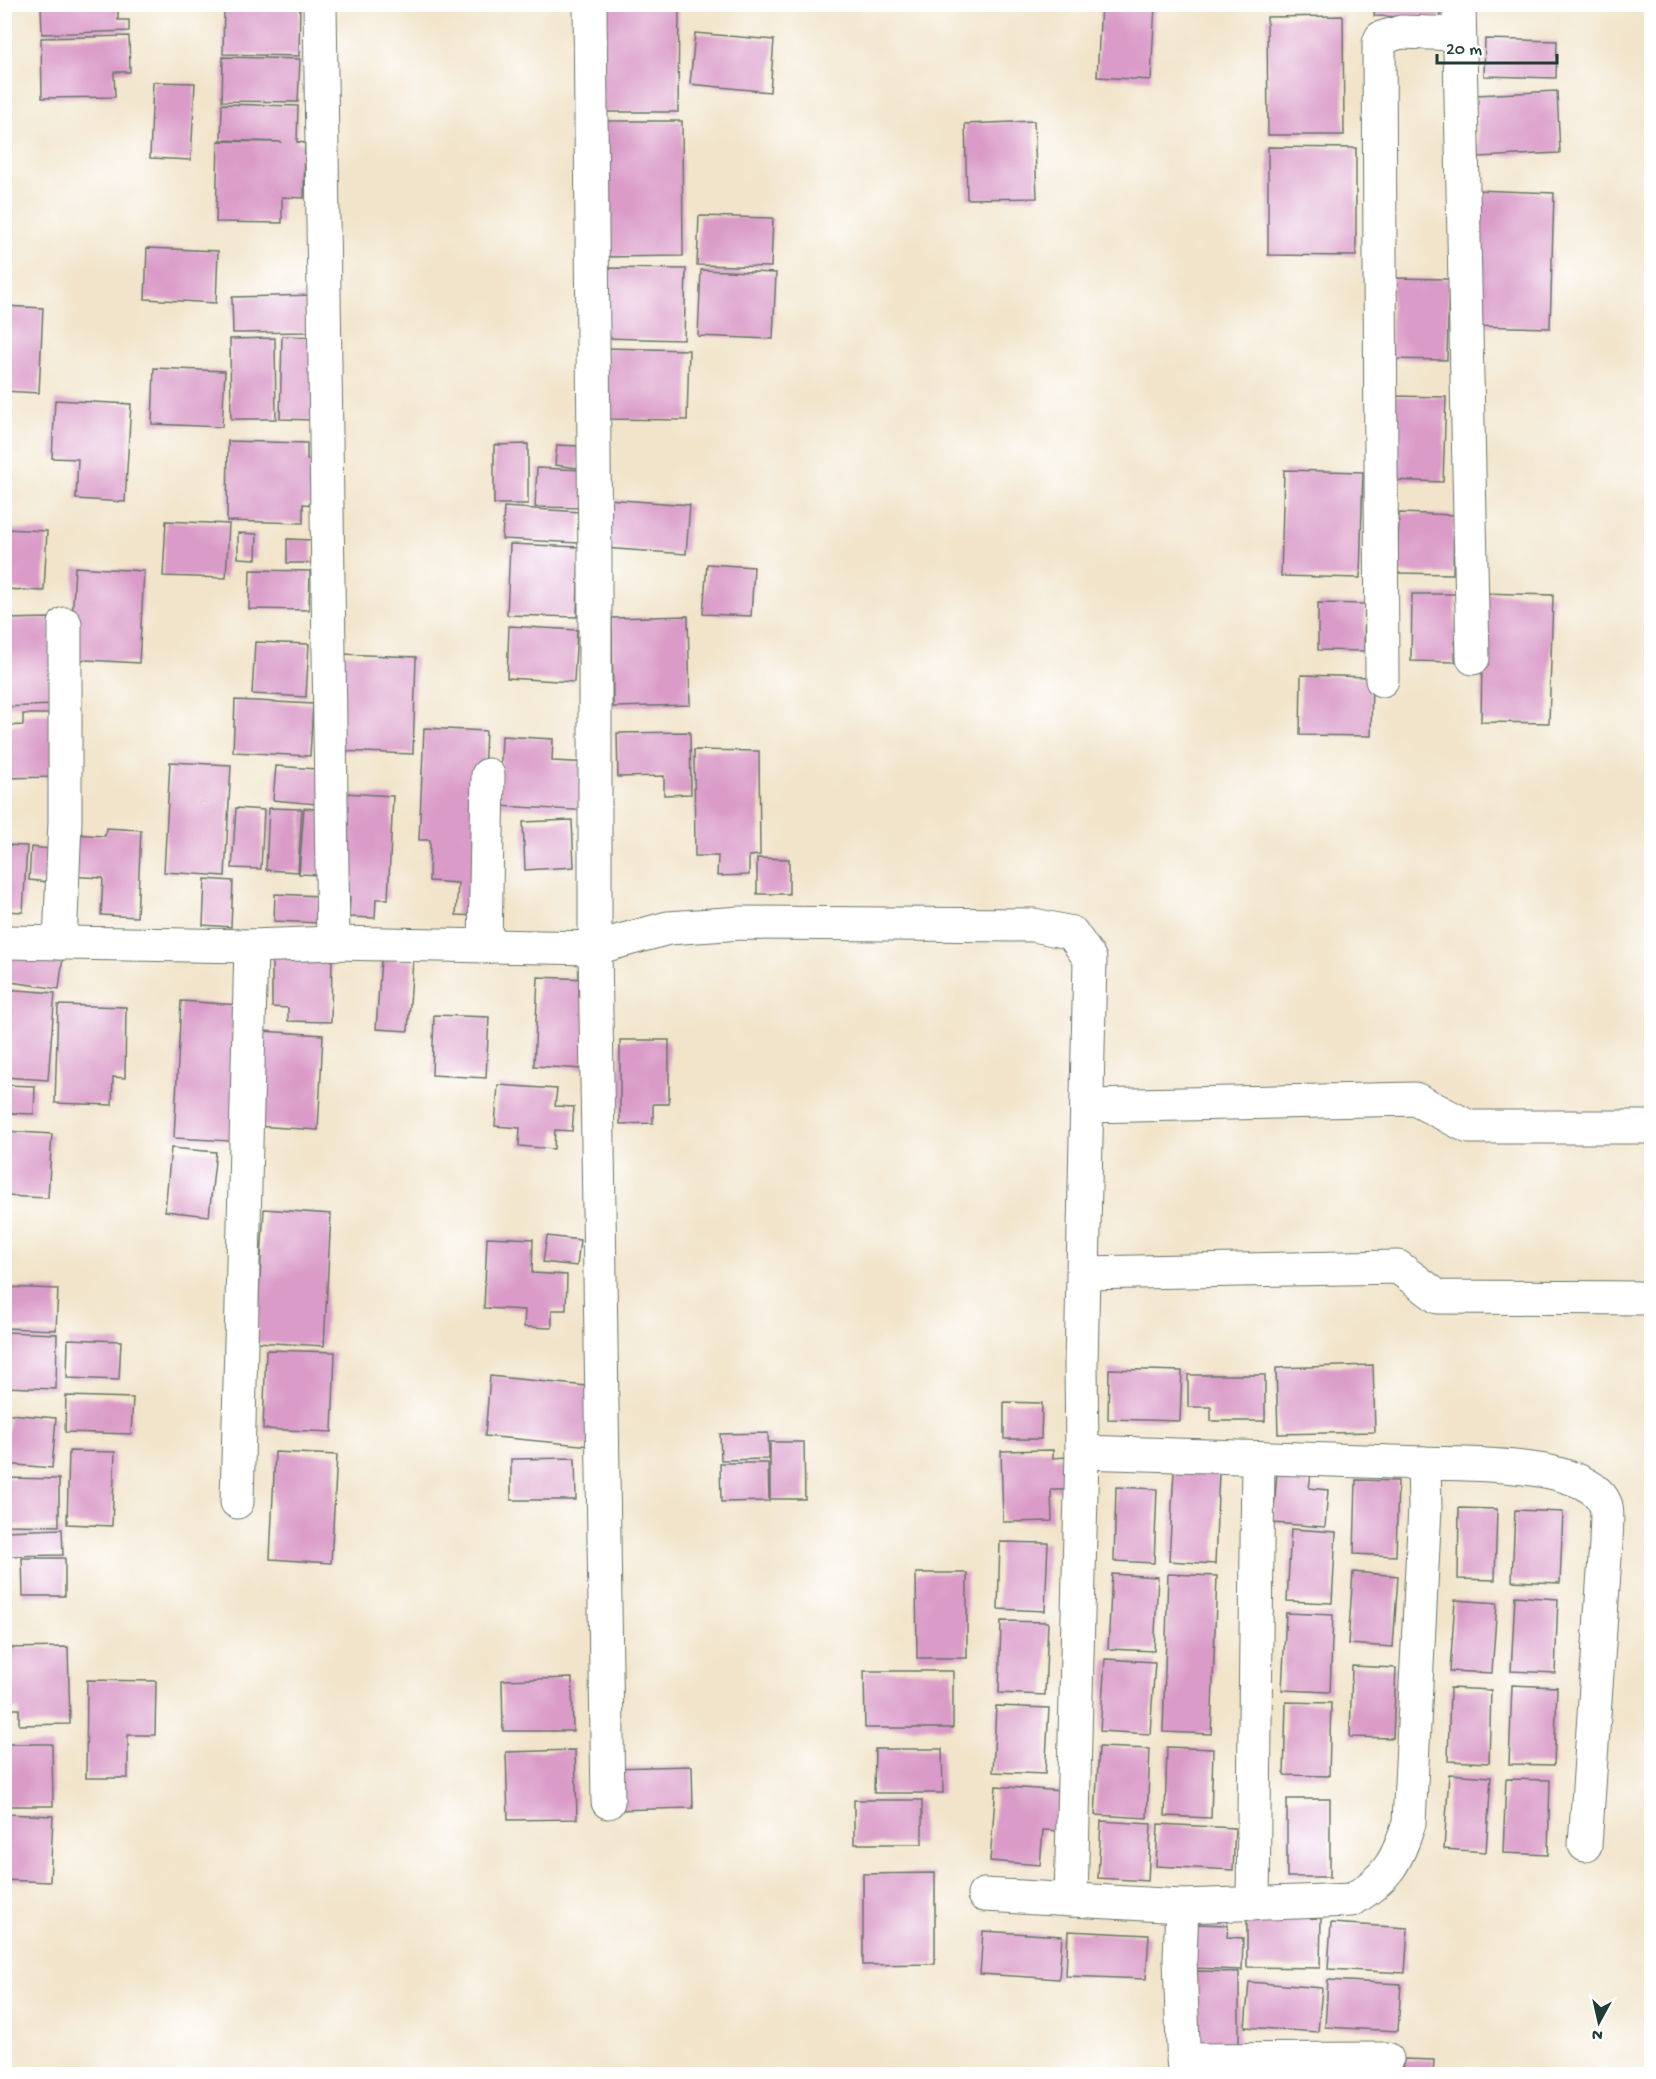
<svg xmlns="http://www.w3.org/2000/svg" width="1656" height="2079" viewBox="0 0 1656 2079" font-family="'Gochi Hand',sans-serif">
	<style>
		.building { fill: #da9bc8 }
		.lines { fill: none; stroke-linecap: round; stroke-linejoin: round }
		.minor-casing { stroke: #687768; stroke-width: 35 }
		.minor { stroke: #fff; stroke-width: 33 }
	</style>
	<rect width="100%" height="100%" fill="#fff"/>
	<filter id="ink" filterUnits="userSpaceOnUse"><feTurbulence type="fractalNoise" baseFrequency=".0167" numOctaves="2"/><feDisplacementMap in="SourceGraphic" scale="12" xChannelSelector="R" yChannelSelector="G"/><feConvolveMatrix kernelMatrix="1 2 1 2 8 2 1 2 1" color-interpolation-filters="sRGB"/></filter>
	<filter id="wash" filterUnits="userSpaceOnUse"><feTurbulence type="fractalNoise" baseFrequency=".008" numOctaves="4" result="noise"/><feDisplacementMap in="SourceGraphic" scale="24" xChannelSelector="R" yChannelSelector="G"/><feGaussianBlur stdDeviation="1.35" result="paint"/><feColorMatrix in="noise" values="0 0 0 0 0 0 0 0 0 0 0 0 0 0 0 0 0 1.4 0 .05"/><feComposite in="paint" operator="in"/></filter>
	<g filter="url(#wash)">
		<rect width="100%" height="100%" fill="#f1e4ca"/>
		<g id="blocks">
			<g class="building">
				<polygon points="41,4 118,4 118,20 129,20 129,31 42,34"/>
				<polygon points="160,4 200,4 200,9 160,6"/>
				<polygon points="224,4 300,4 299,56 223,54"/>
				<polygon points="600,4 679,4 678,112 600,112"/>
				<polygon points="1101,4 1155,4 1151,80 1097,77"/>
				<polygon points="1375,4 1440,4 1440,18 1374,16"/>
				<polygon points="1343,16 1344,135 1268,135 1267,17"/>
				<polygon points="695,33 774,40 770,92 690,84"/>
				<polygon points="129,36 130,72 114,72 115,97 42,98 41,38"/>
				<polygon points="1485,39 1557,41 1556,78 1484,76"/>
				<polygon points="223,57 300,59 298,102 222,101"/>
				<polygon points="153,82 195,83 191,160 150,158"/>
				<polygon points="1557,91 1560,153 1479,157 1476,95"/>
				<polygon points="222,104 298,106 297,142 305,143 304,198 282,197 282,223 216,222 218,141 282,142 221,140"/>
				<polygon points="602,121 682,121 683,256 603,257"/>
				<polygon points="1034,121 1037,198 967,199 965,124"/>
				<polygon points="1268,147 1356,148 1356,256 1268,255"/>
				<polygon points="1477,190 1554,193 1550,328 1472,326"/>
				<polygon points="699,216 773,218 771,267 697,265"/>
				<polygon points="147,248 218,251 216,303 145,299"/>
				<polygon points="603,268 686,269 684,340 602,338"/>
				<polygon points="701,270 776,273 773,339 698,336"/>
				<polygon points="1392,278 1449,279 1447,360 1390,359"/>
				<polygon points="313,295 314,332 233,333 232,297"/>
				<polygon points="4,306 43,308 39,393 4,391"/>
				<polygon points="282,336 316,337 314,420 280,419"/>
				<polygon points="275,338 276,419 231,419 230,339"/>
				<polygon points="606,348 689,350 687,420 605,419"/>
				<polygon points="154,368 225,371 222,427 152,424"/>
				<polygon points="1393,396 1446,397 1443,482 1391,480"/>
				<polygon points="55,400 131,404 125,502 76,499 78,459 52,458"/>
				<polygon points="228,441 307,443 307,460 315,460 314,505 303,504 303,523 227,521"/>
				<polygon points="528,444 528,504 494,504 494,445"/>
				<polygon points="557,445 580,446 578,468 555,465"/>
				<polygon points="537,468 586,470 585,508 535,507"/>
				<polygon points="1284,470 1363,472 1360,578 1281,576"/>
				<polygon points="607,499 690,505 686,554 603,548"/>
				<polygon points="504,507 581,512 579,543 502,539"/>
				<polygon points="1399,513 1454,515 1453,574 1397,573"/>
				<polygon points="166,521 229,524 226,578 163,576"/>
				<polygon points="4,529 47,531 44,591 4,589"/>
				<polygon points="238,533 257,534 256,559 238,558"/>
				<polygon points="287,539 312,540 311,563 287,563"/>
				<polygon points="510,544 579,547 577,617 507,615"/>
				<polygon points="707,564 754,567 751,616 703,614"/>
				<polygon points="75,567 144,571 139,663 70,659"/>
				<polygon points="250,570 310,571 309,610 249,609"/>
				<polygon points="1483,593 1553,595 1549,723 1481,722"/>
				<polygon points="1412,594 1456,594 1455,662 1411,661"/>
				<polygon points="1318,603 1365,604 1364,651 1318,650"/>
				<polygon points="688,616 690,705 613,707 612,618"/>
				<polygon points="50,618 53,705 4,707 4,619"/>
				<polygon points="509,626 577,630 574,682 507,678"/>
				<polygon points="255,642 309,644 306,697 252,694"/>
				<polygon points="341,654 416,657 413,754 338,751"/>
				<polygon points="1301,675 1372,677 1371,736 1300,735"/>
				<polygon points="235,700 313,704 310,756 233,752"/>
				<polygon points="23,714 55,714 56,777 4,778 4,726 23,725"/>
				<polygon points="424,728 486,731 477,916 456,915 458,883 429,881 430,840 419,840"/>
				<polygon points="690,732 691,794 664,795 664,776 618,777 617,733"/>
				<polygon points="502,736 553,739 552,761 594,763 592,811 499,806"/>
				<polygon points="694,750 759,751 760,855 749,856 749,875 717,876 718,856 695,856"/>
				<polygon points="170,762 231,765 225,876 164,872"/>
				<polygon points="276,766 329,770 327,805 273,800"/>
				<polygon points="345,793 393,796 388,899 376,899 375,918 349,917 350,897 339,896"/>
				<polygon points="236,808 264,810 261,869 232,868"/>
				<polygon points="269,808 302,809 298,872 266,870"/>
				<polygon points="304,808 325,810 320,875 299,874"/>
				<polygon points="572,820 574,867 525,870 523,822"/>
				<polygon points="106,828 141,830 137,917 101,915 103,878 67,876 70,834 105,836"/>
				<polygon points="4,845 27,846 23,912 4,911"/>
				<polygon points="31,847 59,850 57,883 29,880"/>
				<polygon points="757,858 789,859 789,894 757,894"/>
				<polygon points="205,879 233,881 231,927 203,925"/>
				<polygon points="275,894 320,896 319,923 274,921"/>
				<polygon points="9,949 63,957 59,989 4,981"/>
				<polygon points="272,955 332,957 331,1022 288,1021 288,1008 272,1007"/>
				<polygon points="381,959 413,961 408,1031 376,1029"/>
				<polygon points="538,977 588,979 584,1069 534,1066"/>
				<polygon points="5,989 55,993 48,1080 4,1077"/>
				<polygon points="181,1001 239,1005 231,1141 174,1138"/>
				<polygon points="58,1005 126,1007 125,1078 113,1077 112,1105 55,1103"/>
				<polygon points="434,1015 489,1017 486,1078 432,1075"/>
				<polygon points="261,1031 323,1035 318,1130 256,1126"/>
				<polygon points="620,1040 669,1040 669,1104 653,1104 653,1123 620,1124"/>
				<polygon points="4,1085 35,1086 34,1114 4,1113"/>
				<polygon points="498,1085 557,1089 555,1106 574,1107 572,1131 555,1130 554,1149 519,1146 520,1128 495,1126"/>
				<polygon points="4,1131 52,1134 48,1198 4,1196"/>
				<polygon points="171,1148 216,1152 209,1216 165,1211"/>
				<polygon points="264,1209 331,1214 324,1346 256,1342"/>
				<polygon points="547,1236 580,1240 577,1266 543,1262"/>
				<polygon points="487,1237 533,1239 532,1273 567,1275 566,1310 552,1310 552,1328 524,1327 525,1310 484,1308"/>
				<polygon points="4,1287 58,1289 56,1330 4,1328"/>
				<polygon points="4,1332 57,1334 56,1389 4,1387"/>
				<polygon points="68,1339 121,1341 119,1380 67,1378"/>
				<polygon points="266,1350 335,1352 332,1432 263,1429"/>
				<polygon points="1373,1365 1375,1432 1278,1434 1276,1368"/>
				<polygon points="1109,1369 1182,1371 1180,1421 1108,1419"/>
				<polygon points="1188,1375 1265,1375 1265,1421 1211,1421 1211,1407 1188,1407"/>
				<polygon points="490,1376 596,1387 591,1446 485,1436"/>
				<polygon points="66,1396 133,1398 131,1434 65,1432"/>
				<polygon points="1004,1402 1042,1403 1041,1439 1004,1439"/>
				<polygon points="9,1414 56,1418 52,1468 5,1464"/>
				<polygon points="768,1433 769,1459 721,1460 720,1434"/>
				<polygon points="770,1442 804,1442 805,1499 770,1499"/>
				<polygon points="1053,1450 1053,1458 1066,1457 1067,1490 1051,1490 1052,1521 1003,1522 1001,1451"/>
				<polygon points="69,1451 115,1452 112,1526 67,1524"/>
				<polygon points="275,1452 337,1455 331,1563 270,1559"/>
				<polygon points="575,1458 576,1500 511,1500 511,1459"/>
				<polygon points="720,1463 768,1463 769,1501 721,1502"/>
				<polygon points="1174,1470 1219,1472 1215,1564 1169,1561"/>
				<polygon points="1277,1471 1311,1474 1309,1488 1328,1490 1325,1527 1273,1523"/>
				<polygon points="4,1478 59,1479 59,1526 4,1525"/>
				<polygon points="1356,1480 1398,1481 1396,1556 1354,1554"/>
				<polygon points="1116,1487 1157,1489 1154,1563 1114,1561"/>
				<polygon points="1459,1508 1497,1509 1495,1580 1458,1579"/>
				<polygon points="1515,1510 1563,1512 1560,1583 1512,1581"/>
				<polygon points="62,1529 63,1555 4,1556 4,1531"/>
				<polygon points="1291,1529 1336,1532 1332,1603 1287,1601"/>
				<polygon points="1000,1542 1048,1543 1045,1611 998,1609"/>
				<polygon points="22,1558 65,1558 65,1596 23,1596"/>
				<polygon points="1353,1572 1398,1576 1393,1647 1348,1644"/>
				<polygon points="916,1573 967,1573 967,1658 917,1658"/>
				<polygon points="1112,1574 1158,1577 1154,1651 1108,1649"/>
				<polygon points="1168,1574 1217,1576 1211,1734 1163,1732"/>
				<polygon points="1515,1596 1558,1599 1555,1673 1511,1671"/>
				<polygon points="1455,1600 1497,1603 1492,1673 1450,1671"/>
				<polygon points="1286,1613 1333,1615 1330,1692 1282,1690"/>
				<polygon points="1001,1621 1048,1622 1045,1695 999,1693"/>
				<polygon points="68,1647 70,1724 19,1725 19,1709 4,1709 4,1648"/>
				<polygon points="1105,1659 1155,1662 1150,1734 1100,1731"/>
				<polygon points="1352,1666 1396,1668 1393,1738 1350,1737"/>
				<polygon points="864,1671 953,1671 953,1728 865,1728"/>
				<polygon points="572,1678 573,1731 503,1731 502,1680"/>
				<polygon points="87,1680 156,1681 155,1735 128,1735 128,1778 86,1778"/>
				<polygon points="1512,1685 1557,1687 1554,1765 1509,1764"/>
				<polygon points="1450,1688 1491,1690 1489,1763 1448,1761"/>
				<polygon points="1286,1702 1331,1703 1329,1776 1284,1775"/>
				<polygon points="996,1706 1049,1708 1045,1774 993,1772"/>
				<polygon points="4,1744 52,1744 53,1806 4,1806"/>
				<polygon points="1099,1747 1150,1749 1147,1818 1095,1815"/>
				<polygon points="1167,1747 1213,1749 1211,1818 1165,1816"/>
				<polygon points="875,1749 942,1749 943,1793 874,1793"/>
				<polygon points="575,1750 577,1819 508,1820 506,1752"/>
				<polygon points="692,1766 693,1808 613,1810 612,1768"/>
				<polygon points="1449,1774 1491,1777 1486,1852 1444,1849"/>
				<polygon points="1506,1779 1550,1780 1548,1855 1503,1853"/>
				<polygon points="996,1786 1062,1791 1059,1831 1043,1830 1040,1865 990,1861"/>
				<rect x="1287" y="1799" width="43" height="78"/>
				<rect x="854" y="1800" width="68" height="44"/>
				<polygon points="4,1814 53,1816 50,1882 4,1880"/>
				<polygon points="1101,1821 1151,1824 1148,1881 1098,1878"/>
				<polygon points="1158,1824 1235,1828 1233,1870 1156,1866"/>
				<polygon points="935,1873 935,1964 863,1965 863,1874"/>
				<polygon points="1247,1917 1321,1918 1320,1968 1247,1967"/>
				<polygon points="1331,1923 1408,1928 1405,1973 1328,1969"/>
				<polygon points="1196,1924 1228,1925 1227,1937 1243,1938 1242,1970 1194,1968"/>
				<polygon points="983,1931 1062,1936 1059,1979 980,1974"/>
				<polygon points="1068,1931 1149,1935 1146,1979 1066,1976"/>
				<polygon points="1194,1971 1239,1972 1239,2045 1193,2045"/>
				<polygon points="1328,1980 1401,1984 1398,2031 1325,2027"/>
				<polygon points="1249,1982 1322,1988 1318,2032 1245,2027"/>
				<polygon points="1404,2059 1434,2060 1433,2074 1403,2074"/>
			</g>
		</g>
	</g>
	<g filter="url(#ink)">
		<use href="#blocks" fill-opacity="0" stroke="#687768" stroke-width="1.5"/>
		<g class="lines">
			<defs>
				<g id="minor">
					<polyline points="320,4 333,943"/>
					<polyline points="590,4 595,564 595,948 608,1802"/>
					<polyline points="1459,4 1473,658"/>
					<polyline points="1382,680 1379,43 1381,38 1401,32 1459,34"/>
					<path d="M4,942L251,946L333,943L595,948L668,928L741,923L1034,925L1072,933L1090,959L1081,1365L1082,1452L1424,1463L1425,1507L1409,1823C1397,1862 1387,1878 1352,1900L1182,1906L984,1895"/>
					<polyline points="60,943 65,821 65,624"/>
					<polyline points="485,947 488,775"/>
					<polyline points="1087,1106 1415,1099 1469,1127 1652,1127"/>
					<polyline points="1084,1273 1398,1267 1438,1297 1652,1298"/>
					<path d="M1424,1463C1464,1465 1591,1460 1606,1506C1608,1514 1606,1533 1606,1543L1585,1845"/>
					<polyline points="237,1502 251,946"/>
					<polyline points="1071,1900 1082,1452"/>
					<polyline points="1253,1904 1258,1458"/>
					<polyline points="1182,1906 1180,1959 1184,2074"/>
					<polyline points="1183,2060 1387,2059"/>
				</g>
			</defs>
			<use href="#minor" class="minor-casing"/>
			<use href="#minor" class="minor"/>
		</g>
	</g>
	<rect width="1656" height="2079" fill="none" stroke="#fff" stroke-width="24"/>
	<g transform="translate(1599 2022) rotate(188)" stroke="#ffffff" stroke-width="4.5" paint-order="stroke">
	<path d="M0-4.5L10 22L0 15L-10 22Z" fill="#1f3d34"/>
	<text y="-9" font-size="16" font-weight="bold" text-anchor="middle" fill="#1f3d34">N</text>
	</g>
	<path d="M1437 54v9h120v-9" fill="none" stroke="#1f3d34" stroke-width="3"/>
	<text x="1446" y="54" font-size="18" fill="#1f3d34" stroke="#ffffff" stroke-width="4.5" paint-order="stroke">20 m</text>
</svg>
